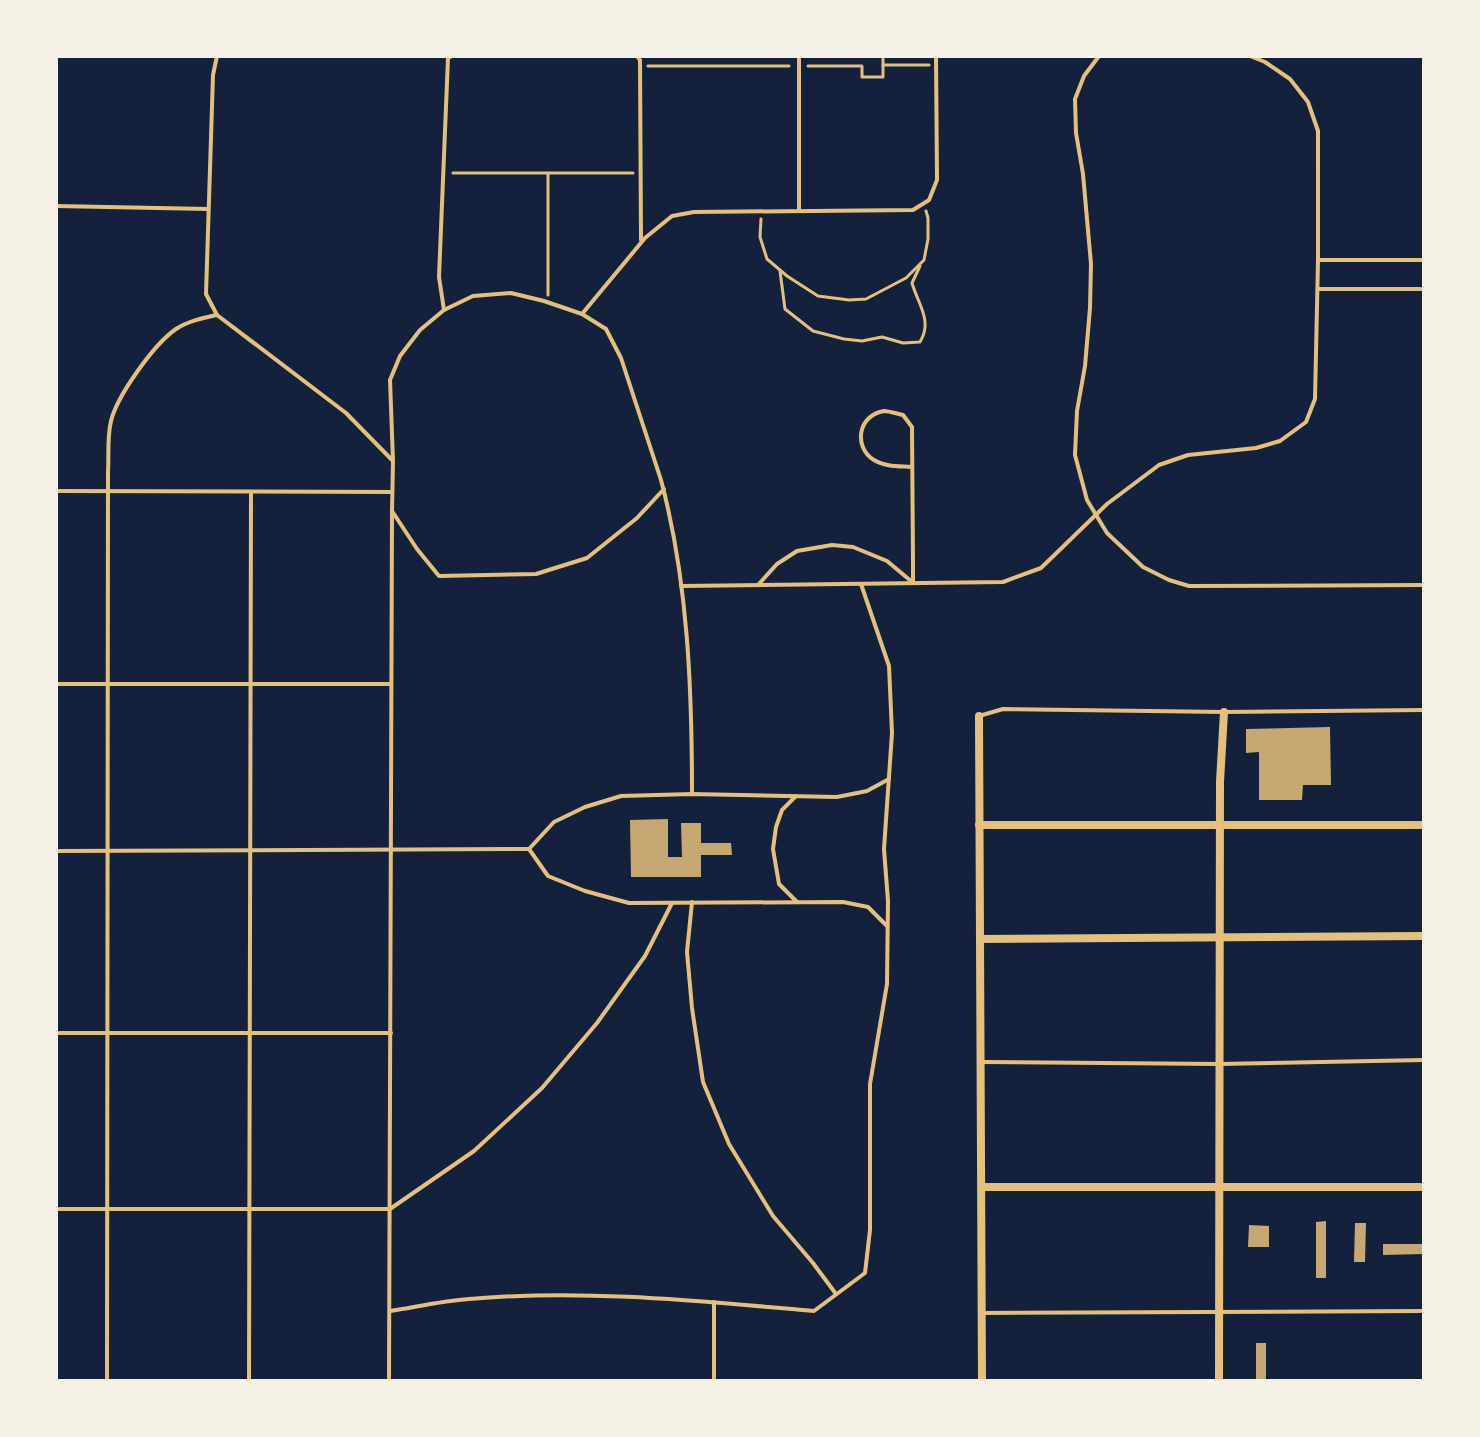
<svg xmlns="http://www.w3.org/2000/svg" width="1480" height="1437" viewBox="0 0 1480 1437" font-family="Helvetica,sans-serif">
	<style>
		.building { fill: #c6a872 }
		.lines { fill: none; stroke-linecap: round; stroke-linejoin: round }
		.path { stroke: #e5c07b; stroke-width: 3 }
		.service { stroke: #e5c07b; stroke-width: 4 }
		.minor { stroke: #e5c07b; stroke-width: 8 }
	</style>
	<rect width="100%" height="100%" fill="#14213d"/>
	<g class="building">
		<polygon points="1330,727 1331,785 1303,785 1302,800 1259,800 1259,752 1246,753 1246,729"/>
		<polygon points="668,819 668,857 682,857 681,823 701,823 701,843 731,843 732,855 701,855 701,877 631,877 630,820"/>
		<polygon points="1326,1221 1326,1278 1316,1278 1316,1222"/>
		<polygon points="1355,1223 1366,1223 1365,1262 1354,1262"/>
		<polygon points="1249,1225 1269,1226 1269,1247 1248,1247"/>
		<polygon points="1383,1244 1424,1244 1424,1254 1383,1255"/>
		<rect x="1256" y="1343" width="10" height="38"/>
	</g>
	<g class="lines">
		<g class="path">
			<polyline points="883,56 883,65"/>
			<polyline points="648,66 789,66"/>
			<polyline points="808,66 862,66 862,77 883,77 883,65 929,65"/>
			<polyline points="453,173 633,173"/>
			<polyline points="548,174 548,295"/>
			<polyline points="761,219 760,237 767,259 787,276 818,296 849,300 866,299 906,278 924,260 928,239 928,218 926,211"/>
			<path d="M780,271L785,309L813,331L844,339L862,341L882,337L903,343L920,342C933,321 918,304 912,283L920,266"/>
		</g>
		<g class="service">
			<polyline points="217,56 213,75 206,294 217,315 346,413 392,460"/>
			<polyline points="637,56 640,60 641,240"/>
			<polyline points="799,56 799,211"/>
			<polyline points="1099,56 1084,76 1075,99 1076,133 1083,174 1091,264 1090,308 1085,366 1077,411 1075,455 1087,500 1107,533 1143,567 1169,580 1189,586 1424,585"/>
			<polyline points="56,206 208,209"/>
			<polyline points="1318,260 1424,260"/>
			<polyline points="1318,289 1424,289"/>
			<polyline points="444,310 439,277 448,58 452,56"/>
			<polyline points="582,314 645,238 672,216 694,212 913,210 929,200 937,180 936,56"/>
			<path d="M912,467C900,466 885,467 874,460C853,447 858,415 884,411C889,411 898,414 903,415L912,427L913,561V583"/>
			<path d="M664,489L637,518L587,558L536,574L439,576L417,549L392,511L393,461L390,380L400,356L420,330L444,310L473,296L511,293L544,301L582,314L606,329L621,358L661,480C688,581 692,689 692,794"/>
			<polyline points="56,491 392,492"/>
			<polyline points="758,585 777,564 797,551 832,545 853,547 887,561 911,581"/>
			<polyline points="681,586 1003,582 1041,568 1107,504 1159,465 1188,455 1256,448 1280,441 1306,422 1315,399 1318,260 1318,131 1308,102 1290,79 1265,62 1250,56"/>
			<polyline points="56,684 391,684"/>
			<polyline points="979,716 1003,709 1224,712 1424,710"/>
			<polyline points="796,796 782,810 776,827 773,849 779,884 797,902"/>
			<polyline points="56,851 529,849"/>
			<polyline points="692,902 687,952 692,1008 703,1082 729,1144 773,1216 813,1263 836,1294"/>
			<polyline points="887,926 868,907 843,902 629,903 585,891 548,876 529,849 554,822 585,807 621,796 692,794 837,797 867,791 889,779"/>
			<polyline points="56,1033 391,1033"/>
			<polyline points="981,1062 1219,1064 1424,1060"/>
			<polyline points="56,1209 390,1209 474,1151 542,1088 597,1023 645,956 672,903"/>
			<polyline points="714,1302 714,1381"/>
			<path d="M390,1311C416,1307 442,1301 469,1299C583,1289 699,1301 814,1311L865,1273L870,1230V1084L887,984L888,901L884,849L892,733L889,666L861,584"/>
			<polyline points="982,1313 1424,1311"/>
			<path d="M107,1381L108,472C109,456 107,437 111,421C117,396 154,344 176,329C188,321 203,318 217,315"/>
			<polyline points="249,1381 251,492"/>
			<polyline points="389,1381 392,511"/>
		</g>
		<g class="minor">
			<polyline points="979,716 982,1381"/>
			<polyline points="979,825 1424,825"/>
			<polyline points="981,939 1424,936"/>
			<polyline points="982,1187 1424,1187"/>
			<polyline points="1219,1381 1220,782 1224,712"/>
		</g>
	</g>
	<rect width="1480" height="1437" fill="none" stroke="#f6f1e7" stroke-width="116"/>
</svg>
